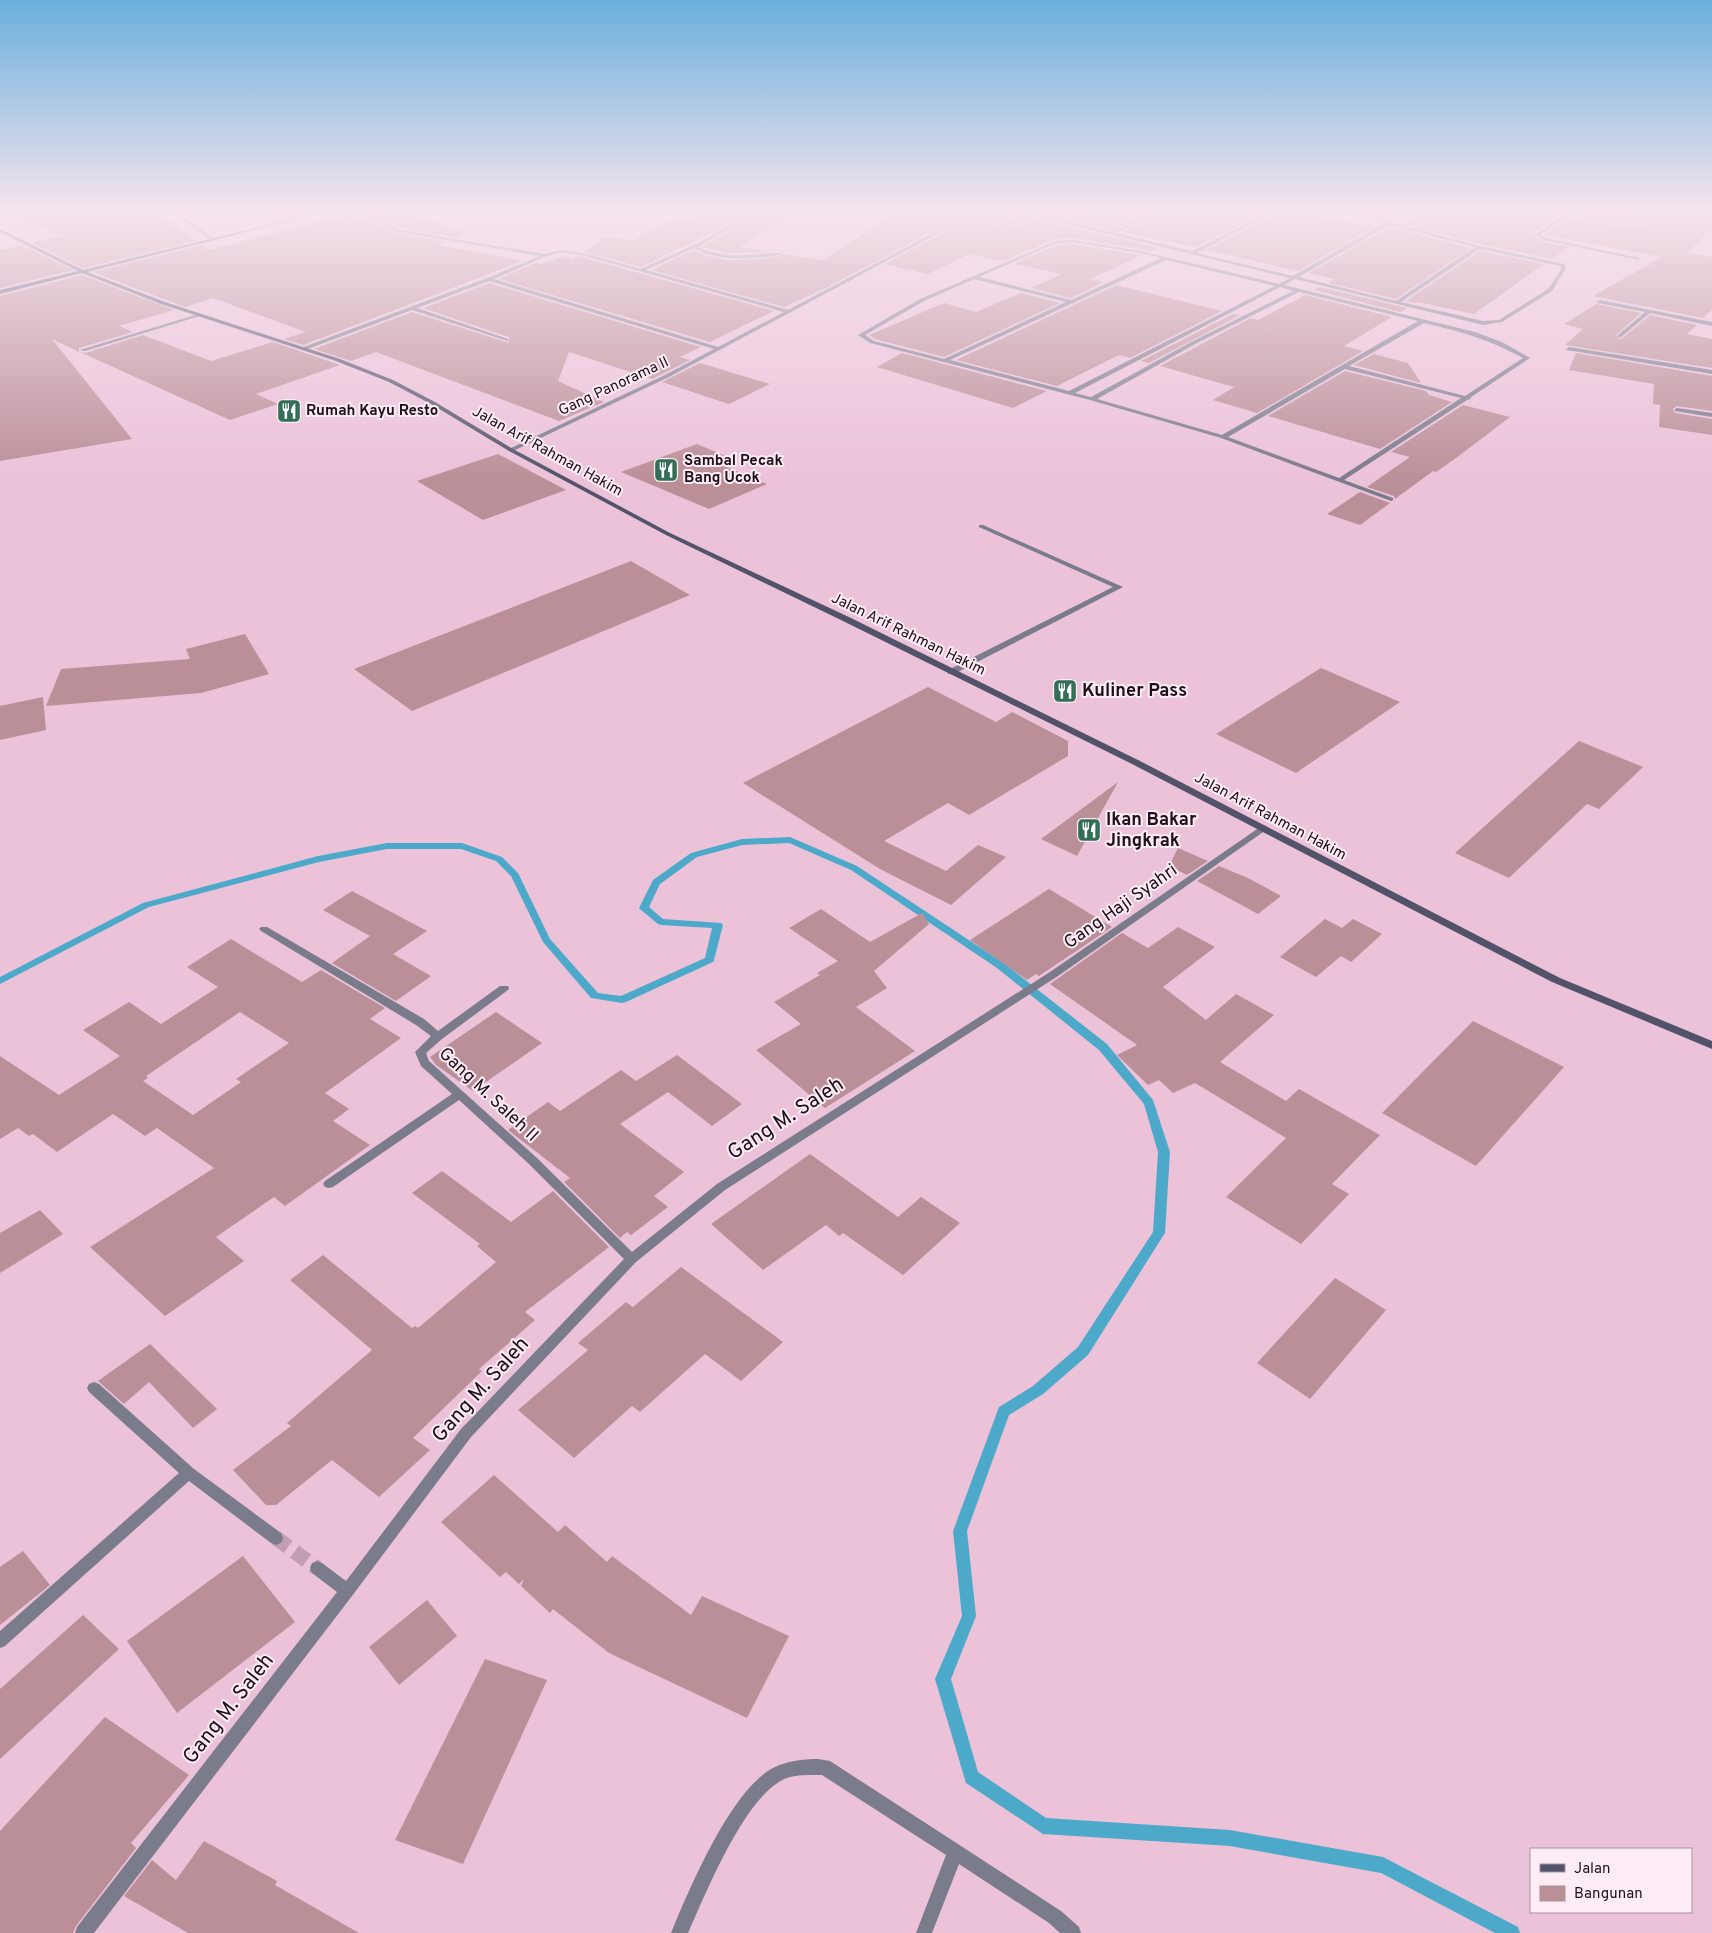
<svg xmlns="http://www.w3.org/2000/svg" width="1712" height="1933" viewBox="0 0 1712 1933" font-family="Overpass,sans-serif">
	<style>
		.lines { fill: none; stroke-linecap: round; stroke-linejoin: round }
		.stream { fill: #4da9c9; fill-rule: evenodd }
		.building { fill: #bb8f98; fill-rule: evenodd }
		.street-tunnel { stroke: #c39eb2; stroke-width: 15; stroke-dasharray: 15 8; stroke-linecap: butt }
		.street { fill: #7a7b8b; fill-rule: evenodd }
		.secondary { fill: #52536a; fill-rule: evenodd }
		.labels { text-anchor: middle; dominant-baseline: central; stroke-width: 4; stroke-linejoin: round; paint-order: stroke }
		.far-street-label { font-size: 15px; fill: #1e1018; stroke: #fdecf5 }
		.far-poi-label { font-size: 15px; font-weight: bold; fill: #1e1018; stroke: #fdecf5; text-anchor: start }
		.poi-label { font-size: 18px; font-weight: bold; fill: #1e1018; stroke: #fdecf5; text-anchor: start }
		.street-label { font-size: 18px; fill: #1e1018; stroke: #fdecf5 }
		.near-street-label { font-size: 21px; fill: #1e1018; stroke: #fdecf5 }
	</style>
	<rect width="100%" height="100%" fill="#ecc2d9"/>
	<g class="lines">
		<polygon class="stream" points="790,837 857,866 1005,964 1107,1044 1153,1100 1170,1152 1165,1233 1163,1236 1088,1355 1043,1394 1009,1415 967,1531 976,1616 951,1679 978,1772 1046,1818 1230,1830 1383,1857 1518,1927 1520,1933 1495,1933 1381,1873 1230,1846 1043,1834 966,1783 935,1679 962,1616 953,1531 999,1407 1033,1386 1078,1347 1153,1232 1158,1152 1144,1104 1099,1050 997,968 851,870 789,843 742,845 697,857 660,884 649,907 663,919 721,923 723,925 714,960 713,962 626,1002 622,1003 591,998 543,942 511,876 496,861 461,849 387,849 319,862 149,907 0,984 0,977 143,903 318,856 387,843 462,843 502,857 518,873 550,939 598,993 621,996 705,958 712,928 661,925 658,924 641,910 639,908 653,880 691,853 742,839"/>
	</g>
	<g class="building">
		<polygon points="4,211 156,211 196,241 83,268 32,243 62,236"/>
		<polygon points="375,211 404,211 469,233 458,238 402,228 364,214"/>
		<polygon points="701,211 797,211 740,247 769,252 728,253 702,247 732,230 729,224 641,267 584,252 604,237 634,240 674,219 688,221"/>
		<polygon points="897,211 1036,211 996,225 995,228 1002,230 1034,218 1158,248 1151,251 1073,238 1055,239 1003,261 969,254 928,274 885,264 943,233 936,229 826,288 784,307 651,270 694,250 710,257 727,260 762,259 779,256 783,254 824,260"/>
		<polygon points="1043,211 1152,211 1111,230 1045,214"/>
		<polygon points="1163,211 1268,211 1195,247 1122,232"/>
		<polygon points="1279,211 1298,211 1374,227 1298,271 1207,250"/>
		<polygon points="1412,211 1567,211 1534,232 1533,236 1544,242 1569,247 1551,259 1480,244 1402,224 1411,219"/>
		<polygon points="1577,211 1712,211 1712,228 1688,253 1712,257 1712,310 1703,318 1593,296 1662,257 1544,235 1569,217 1642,230 1646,228 1644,225"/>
		<polygon points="345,215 355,216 400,234 446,242 437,245 523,261 303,345 284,339 306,332 213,298 185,307 93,272 202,245 208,250"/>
		<polygon points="1393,228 1471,248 1396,299 1329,283 1335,279 1309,273 1386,229"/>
		<polygon points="1073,244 1141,255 1142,255 1090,279 1104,282 1071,298 1031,288 1062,274 1014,264 1057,245"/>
		<polygon points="22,245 73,270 0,288 0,250"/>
		<polygon points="1480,251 1544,264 1474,314 1418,302 1415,303 1406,301"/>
		<polygon points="577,256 586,258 774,311 710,342 499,279 535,263 542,264 562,257 573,260"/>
		<polygon points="82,275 174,310 119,326 133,332 79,348 79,352 52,339 132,439 0,461 0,296"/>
		<polygon points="489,283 701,347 680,357 690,360 652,379 569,352 558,381 604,402 559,421 376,352 351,361 314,349 412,312 509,343 509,337 423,308"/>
		<polygon points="1116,285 1222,311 1130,358 1119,355 1057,386 956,360"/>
		<polygon points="1320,287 1407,308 1400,312 1314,290"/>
		<polygon points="1021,293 1060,303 944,357 875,339 869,335 944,303 976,312"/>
		<polygon points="1305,295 1392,317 1344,346 1363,351 1257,413 1213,400 1234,387 1160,366 1251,318 1258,320"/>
		<polygon points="1596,304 1641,313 1616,335 1620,340 1650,315 1697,325 1687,334 1712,339 1712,368 1565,345 1583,329 1564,324"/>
		<polygon points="1233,314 1240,315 1149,363 1141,361"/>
		<polygon points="143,335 211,361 273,342 340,365 256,394 278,404 230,420 80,352 86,353"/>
		<polygon points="902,353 1047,391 1013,408 877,367"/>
		<polygon points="1576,353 1712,376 1712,411 1677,406 1673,409 1675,413 1712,419 1712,435 1659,427 1660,405 1653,404 1654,384 1569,370"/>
		<polygon points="1374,354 1408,363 1421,383 1354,365"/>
		<polygon points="700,363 770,384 729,404 662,382"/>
		<polygon points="1345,371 1426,391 1429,395 1452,402 1380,449 1268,416"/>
		<polygon points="1463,405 1510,417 1456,458 1436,472 1433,471 1395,499 1394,496 1367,487 1410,457 1391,452"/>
		<polygon points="697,444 730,458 717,463 767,484 709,509 621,472"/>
		<polygon points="498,454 566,490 483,520 417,481"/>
		<polygon points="1360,492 1390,503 1360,525 1327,514"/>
		<polygon points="631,561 690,595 412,711 354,669"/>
		<polygon points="245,634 269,674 201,693 46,706 61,669 190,659 186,649"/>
		<polygon points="1321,668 1400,702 1296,773 1216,734"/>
		<polygon points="928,687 996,722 1012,712 1068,741 1068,756 969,815 948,803 884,841 946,871 978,845 1006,857 951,905 880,869 743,783"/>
		<polygon points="43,697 46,730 0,740 0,706"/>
		<polygon points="1579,741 1643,767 1599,809 1587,804 1509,878 1455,853"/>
		<polygon points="1118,782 1077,856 1041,839"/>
		<polygon points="1178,848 1208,861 1187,875 1169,866"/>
		<polygon points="1219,866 1248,878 1281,896 1258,914 1197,881"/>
		<polygon points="1049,889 1112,927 1039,976 1036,974 1027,980 970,940"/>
		<polygon points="352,891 427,931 393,954 431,976 396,1001 332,963 370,936 323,910"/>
		<polygon points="821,909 870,942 922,913 929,924 874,971 887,988 856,1007 915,1051 825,1108 756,1050 801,1024 774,1002 820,975 817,973 838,961 789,928"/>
		<polygon points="1325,919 1342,928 1353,919 1382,934 1351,962 1341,956 1316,977 1280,957"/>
		<polygon points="1178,927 1215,947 1163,987 1206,1020 1236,994 1274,1015 1220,1062 1286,1101 1299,1089 1380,1135 1332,1184 1349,1194 1301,1244 1226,1197 1286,1138 1195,1083 1173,1093 1159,1080 1148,1085 1117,1055 1137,1045 1050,984 1122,933 1148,948"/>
		<path d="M231,939L302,982L321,970L385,1008L370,1019L401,1038L325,1093L349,1109L333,1121L370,1145L285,1206L274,1197L216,1237L244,1261L165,1316L90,1247L214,1168L157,1128L145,1136L113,1114L57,1152L33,1134L29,1136L18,1128L0,1139V1056L59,1095L120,1056L83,1030L129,1002L161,1024L218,987L187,967ZM240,1012L289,1043L236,1079L241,1082L193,1115L143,1081L148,1078L146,1076Z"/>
		<polygon points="496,1012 542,1043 473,1091 436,1065 430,1057"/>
		<polygon points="1473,1021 1564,1067 1476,1166 1382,1113"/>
		<polygon points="677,1055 742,1104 712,1126 668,1092 620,1124 684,1172 654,1196 668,1207 631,1235 627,1232 620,1238 564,1182 570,1178 508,1130 548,1102 560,1111 621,1070 636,1081"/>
		<polygon points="810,1154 898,1217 921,1197 960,1223 903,1275 843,1233 839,1236 826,1225 763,1270 711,1224"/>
		<polygon points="442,1171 511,1222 553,1191 609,1247 525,1312 535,1320 479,1369 482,1371 413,1438 430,1450 379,1497 332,1460 276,1505 266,1505 233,1470 291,1426 287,1423 372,1350 290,1280 323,1255 412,1328 415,1326 418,1328 496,1262 477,1246 480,1244 412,1193"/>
		<polygon points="40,1210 63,1234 0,1273 0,1233"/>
		<polygon points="681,1267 783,1342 741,1381 705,1354 640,1412 632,1406 574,1458 518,1410 588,1350 578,1343 626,1302 633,1307"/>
		<polygon points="1335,1278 1386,1310 1310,1399 1257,1363"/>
		<polygon points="150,1344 217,1409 193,1428 149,1382 124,1404 98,1381"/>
		<polygon points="494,1475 558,1532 565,1525 607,1562 612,1556 691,1615 702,1596 789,1636 747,1718 609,1653 553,1609 550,1613 521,1586 524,1579 519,1584 506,1572 500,1577 441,1522"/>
		<polygon points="23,1551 50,1585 0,1625 0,1567"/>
		<polygon points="243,1556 295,1622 177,1713 127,1641"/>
		<polygon points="427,1600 457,1636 399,1685 369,1647"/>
		<polygon points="83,1615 119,1649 0,1759 0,1689"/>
		<polygon points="485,1659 547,1680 463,1864 395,1840"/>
		<polygon points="105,1717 189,1775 131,1843 136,1848 76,1926 73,1933 0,1933 0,1831"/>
		<polygon points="204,1841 277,1881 275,1885 359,1933 188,1933 124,1896 152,1860 176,1880"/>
	</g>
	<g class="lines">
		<polyline class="street-tunnel" points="276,1538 317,1568"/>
		<g class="street">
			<polygon points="169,211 174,211 214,238 210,239"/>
			<path d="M347,211H352L401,230L545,254L561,250L586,254L641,269L700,242L729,226L731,228L698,247C724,260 751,254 779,253L781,254C776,256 768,256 762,257C738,259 716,260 694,248L646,270L788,310L937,231L941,232L669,377L511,452L509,451V449L665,375L714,349L489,281L417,308L508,339V341L412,310L305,350H301V348L487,278L540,256L400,232ZM561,252L586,256L784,312L718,347L494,279L547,256Z"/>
			<path d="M1041,211L1043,213L1038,214L1111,232L1156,211H1161L1116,233L1192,251L1272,211H1277L1197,253L1293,276L1384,223L1341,211H1347L1480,246L1564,264L1566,268L1552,291L1502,322L1483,325L1295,279L1284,285L1475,332L1502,342L1530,358L1471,397L1470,399L1467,400L1344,480L1393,498V500L1391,501L1221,438L1090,400L870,343L858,335L920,299L1056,241L1073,240L1141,251L1279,284L1290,278L1034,216L1001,228L997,227ZM1389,225L1475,247L1396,301L1299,277ZM1073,242L1141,253L1161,258L1071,300L979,277L1047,247L1057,243ZM1480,249L1560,266L1562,268L1548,289L1499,320L1483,321L1401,302ZM1166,260L1275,286L1069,391L950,360ZM974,279L1066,302L944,359L874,341L865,335L924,301ZM1280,287L1293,291L1193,341L1091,397L1075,393ZM1299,292L1418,321L1222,435L1097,399L1197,343ZM1424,323C1462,332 1488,339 1523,358L1465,396L1349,366ZM1345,369L1461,398L1339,478L1228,437Z"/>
			<polygon points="1570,211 1575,211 1573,213 1644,227 1642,228 1569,215 1540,235 1546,238 1639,258 1639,260 1544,240 1535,236 1535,234"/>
			<polygon points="1600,300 1712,322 1712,326 1650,313 1620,338 1617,336 1618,335 1645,312 1598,303 1597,302"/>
			<polygon points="195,315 200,316 85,351 80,350"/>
			<polygon points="1569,347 1712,370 1712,374 1567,350 1566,349"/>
			<polygon points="1677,408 1712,413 1712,417 1675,411 1675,409"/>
			<polygon points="979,525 983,525 1123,587 954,674 948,674 948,670 1113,587 979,527"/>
			<polygon points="1263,825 1266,826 1268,828 1266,830 1058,976 725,1190 636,1262 471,1437 352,1596 94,1933 75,1933 77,1927 337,1592 312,1573 310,1568 312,1563 317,1561 322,1563 346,1581 461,1429 624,1259 529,1164 459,1100 333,1187 329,1188 325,1187 323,1184 325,1181 452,1094 421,1066 415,1052 431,1036 416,1025 261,931 259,929 261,927 267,927 424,1019 438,1031 500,986 508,986 509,988 508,990 442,1039 426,1053 429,1061 537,1158 632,1252 717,1184 1050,972"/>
			<polygon points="94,1382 99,1384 194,1469 281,1533 283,1538 281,1543 276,1545 271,1543 189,1481 5,1646 0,1648 0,1631 179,1473 89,1392 87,1388 89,1384"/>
			<path d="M818,1759L830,1761L1061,1911L1079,1927L1081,1933H1060L1049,1923L959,1864L932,1933H916L946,1855L822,1775C810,1775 795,1774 784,1779C744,1798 706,1893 688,1933H671C689,1889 731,1790 773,1768C787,1761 802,1759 818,1759Z"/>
		</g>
		<polygon class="secondary" points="324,211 330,211 87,272 165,302 340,359 393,380 435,402 513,449 670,533 851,618 1138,760 1560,978 1712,1041 1712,1049 1552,982 1132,764 845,622 666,535 509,451 431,404 389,382 336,361 161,304 82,273 0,294 0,290 78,271 0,232 0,229 83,270"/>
	</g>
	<linearGradient id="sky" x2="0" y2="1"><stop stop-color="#6ab0dc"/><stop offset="0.44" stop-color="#f6e4ee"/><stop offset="1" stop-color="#f6e4ee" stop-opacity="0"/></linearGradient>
	<rect width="1712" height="481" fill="url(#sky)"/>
	<defs>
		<symbol id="restaurant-square" viewBox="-11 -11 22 22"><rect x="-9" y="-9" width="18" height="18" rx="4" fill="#356e56" stroke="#fdecf5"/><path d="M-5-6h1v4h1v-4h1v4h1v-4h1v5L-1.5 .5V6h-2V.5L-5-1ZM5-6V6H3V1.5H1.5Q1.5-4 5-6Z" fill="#fff"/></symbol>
	</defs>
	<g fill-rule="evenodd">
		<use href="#restaurant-square" x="275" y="397" width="28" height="28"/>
		<use href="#restaurant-square" x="652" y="456" width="28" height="28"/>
		<use href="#restaurant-square" x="1051" y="677" width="28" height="28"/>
		<use href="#restaurant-square" x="1075" y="816" width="28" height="28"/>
	</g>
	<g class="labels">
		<g class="far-street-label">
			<text transform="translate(614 387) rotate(-25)">Gang Panorama II</text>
			<text transform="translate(547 452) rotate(29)">Jalan Arif Rahman Hakim</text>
			<text transform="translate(908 635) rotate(26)">Jalan Arif Rahman Hakim</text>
			<text transform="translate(1270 817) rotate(28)">Jalan Arif Rahman Hakim</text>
		</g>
		<g class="far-poi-label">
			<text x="306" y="411">Rumah Kayu Resto</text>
			<text x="684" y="461">Sambal Pecak<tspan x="684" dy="17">Bang Ucok</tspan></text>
		</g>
		<g class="poi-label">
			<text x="1082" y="691">Kuliner Pass</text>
			<text x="1106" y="820">Ikan Bakar<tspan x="1106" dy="21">Jingkrak</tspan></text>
		</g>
		<g class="street-label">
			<text transform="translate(1121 907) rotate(-35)">Gang Haji Syahri</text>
			<text transform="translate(488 1095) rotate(43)">Gang M. Saleh II</text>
		</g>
		<g class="near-street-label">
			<text transform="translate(786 1119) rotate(-33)">Gang M. Saleh</text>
			<text transform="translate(481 1390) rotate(-48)">Gang M. Saleh</text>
			<text transform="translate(229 1709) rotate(-52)">Gang M. Saleh</text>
		</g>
	</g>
	<rect x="1530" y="1848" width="162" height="65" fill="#fdecf5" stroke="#a4949d"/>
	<rect x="1540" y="1864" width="25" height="8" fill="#52536a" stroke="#a4949d"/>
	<text x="1574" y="1873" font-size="15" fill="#1e1018">Jalan</text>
	<rect x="1540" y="1886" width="25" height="15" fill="#bb8f98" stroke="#a4949d"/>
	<text x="1574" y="1898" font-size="15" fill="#1e1018">Bangunan</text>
</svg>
